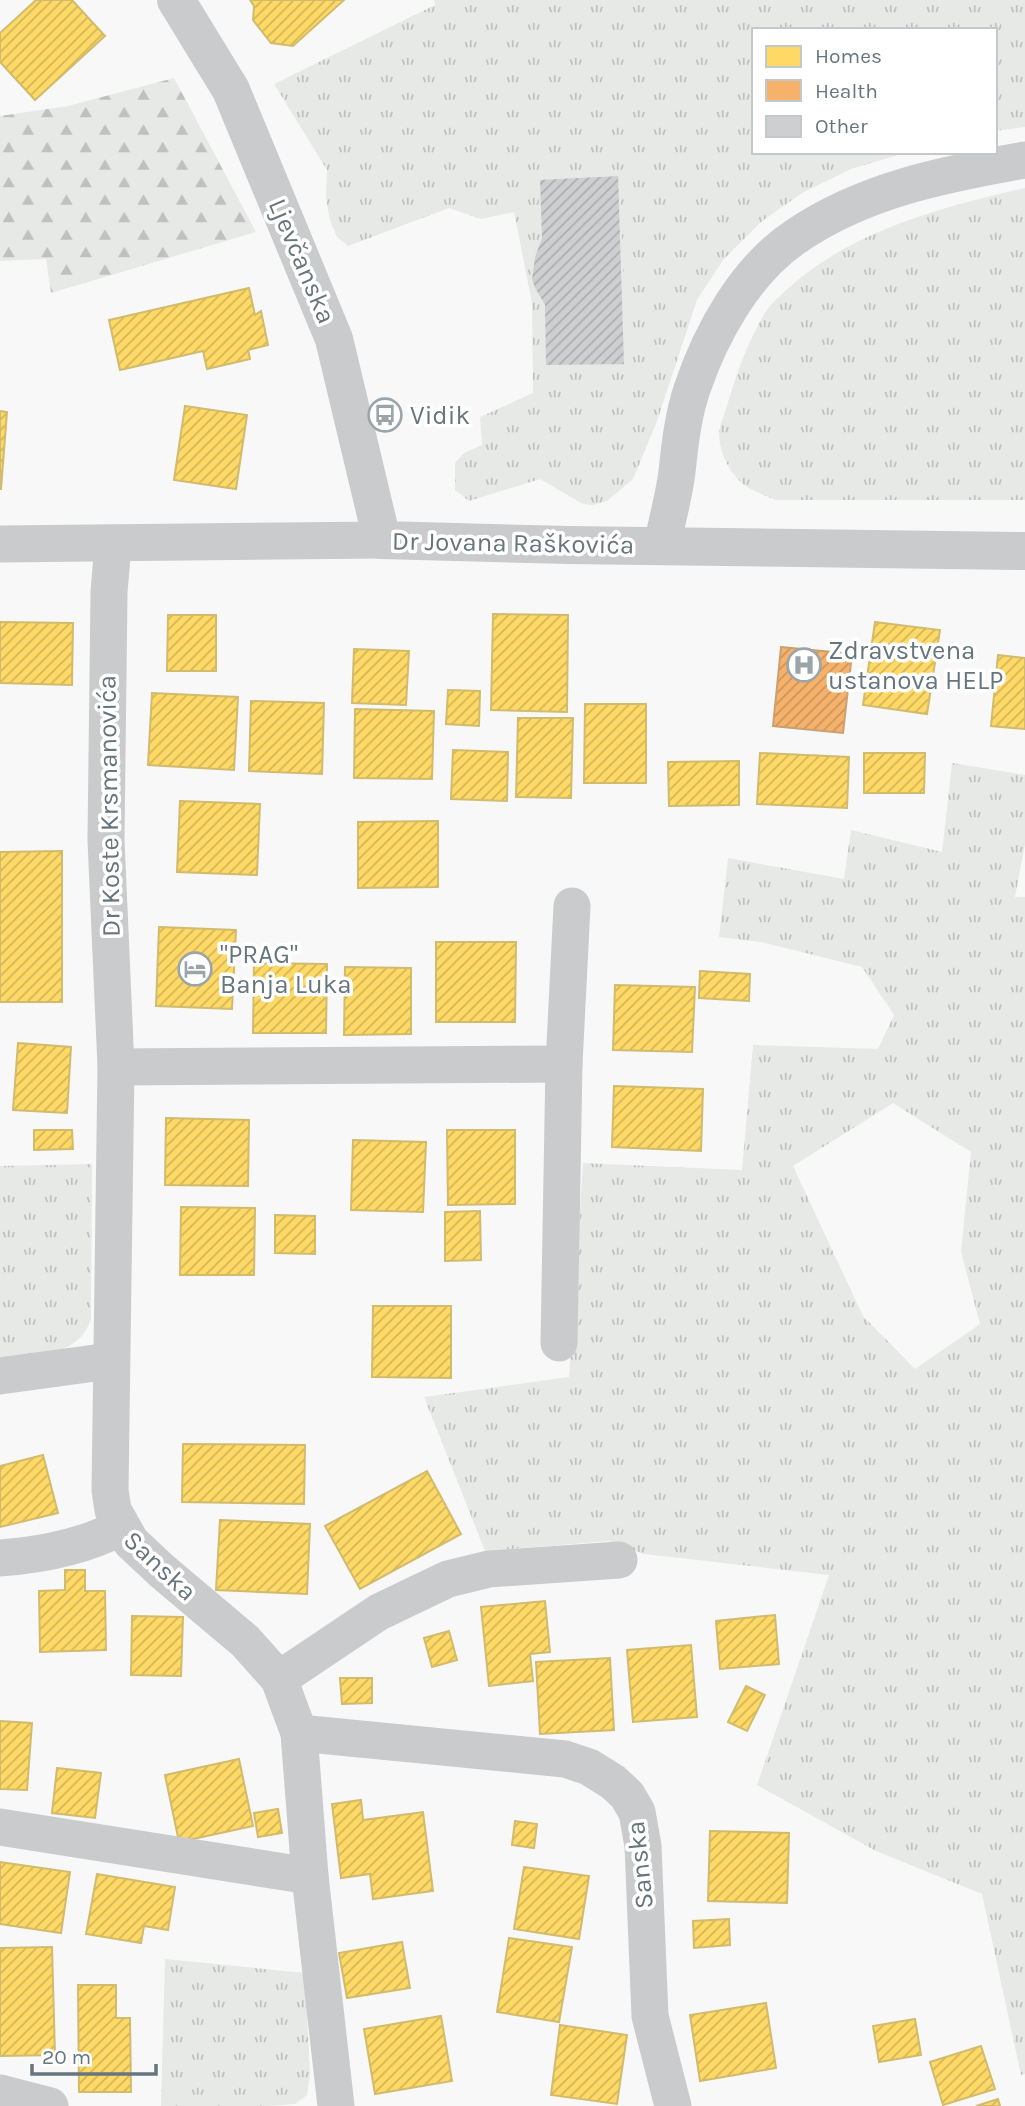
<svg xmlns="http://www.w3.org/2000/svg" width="1025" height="2106" viewBox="0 0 1025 2106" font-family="Karla,sans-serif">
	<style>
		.grass { fill: url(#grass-tufts); fill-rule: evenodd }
		.forest { fill: url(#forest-firs) }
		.homes { fill: url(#homes-hatch); stroke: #d1bb6d; stroke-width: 2 }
		.health { fill: url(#health-hatch); stroke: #cba071; stroke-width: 2 }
		.building { fill: url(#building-hatch); stroke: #e8e8e8; stroke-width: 2 }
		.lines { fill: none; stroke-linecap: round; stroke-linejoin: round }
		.minor { stroke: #c9cbcc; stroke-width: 37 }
		.tertiary { stroke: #c9cbcc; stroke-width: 38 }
		.labels { text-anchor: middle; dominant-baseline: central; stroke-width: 7; stroke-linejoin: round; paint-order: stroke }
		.street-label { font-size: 26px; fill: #67767e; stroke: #fff }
		.poi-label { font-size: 26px; fill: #67767e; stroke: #fff; text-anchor: start }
	</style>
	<defs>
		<pattern id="grass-tufts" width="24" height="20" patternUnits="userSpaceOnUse" patternTransform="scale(1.75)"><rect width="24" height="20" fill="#e7e9e6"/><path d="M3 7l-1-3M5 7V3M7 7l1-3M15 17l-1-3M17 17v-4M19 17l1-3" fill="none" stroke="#bfc1c0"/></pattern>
		<pattern id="forest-firs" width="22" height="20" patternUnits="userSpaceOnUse" patternTransform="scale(1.75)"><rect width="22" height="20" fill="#e7e9e6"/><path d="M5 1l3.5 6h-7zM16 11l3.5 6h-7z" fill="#bfc1c0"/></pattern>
		<pattern id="homes-hatch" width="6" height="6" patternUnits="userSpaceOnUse" patternTransform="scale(1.75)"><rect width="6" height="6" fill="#ffd966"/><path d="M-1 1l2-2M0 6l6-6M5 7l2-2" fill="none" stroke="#d2b559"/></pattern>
		<pattern id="health-hatch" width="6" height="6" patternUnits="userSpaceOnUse" patternTransform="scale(1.75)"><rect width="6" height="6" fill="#f6b26b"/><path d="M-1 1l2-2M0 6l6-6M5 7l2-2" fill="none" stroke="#cb955d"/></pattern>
		<pattern id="building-hatch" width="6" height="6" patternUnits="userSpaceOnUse" patternTransform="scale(1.75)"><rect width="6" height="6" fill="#cecfd0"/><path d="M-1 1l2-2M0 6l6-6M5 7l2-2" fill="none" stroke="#abadae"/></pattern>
	</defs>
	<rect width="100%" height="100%" fill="#f8f8f8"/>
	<g class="grass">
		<path d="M434,0H1025V127L995,131V30H754V152H908L851,169L802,193L761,222L723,260L697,300L656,424L633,479L607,501L593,505L583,504L540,479L469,501L455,490V463L464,453L482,445L480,417L533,393L532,303L514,212L481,219L449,208L348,246L337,237L330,220L326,198L327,170L274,84L435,5ZM619,176L625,365L545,366L544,305L534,289L531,279L534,257L541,238L539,179Z"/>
		<path d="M1025,188V500H776C765,495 752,491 743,484C728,472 716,446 720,427C722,420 725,413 727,406C736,374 748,341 765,313C773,300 788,289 799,279C862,228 947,206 1025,188Z"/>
		<path d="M952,763L1025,775V844L1015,897H1025V2074L1021,2075L982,1894L876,1851L757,1785L829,1575L644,1554L609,1541L485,1551L424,1397L569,1377L583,1163L742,1170L753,1045L878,1049L894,1015L862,967L761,942L719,937L728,858L844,879L851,830L942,852ZM893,1103L971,1152L961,1252L980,1324L915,1369L863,1316L793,1166Z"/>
		<path d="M92,1164L91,1319C78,1358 34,1356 0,1361V1166Z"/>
		<polygon points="165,1959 305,1973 310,2075 307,2095 295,2104 269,2106 161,2106"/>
	</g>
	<polygon class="forest" points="174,78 256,232 51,293 46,259 0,261 0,116 68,106"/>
	<g class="homes">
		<polygon points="36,0 72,0 105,36 35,100 0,62 0,33"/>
		<polygon points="250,0 344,0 293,46 271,43 253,20 254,6"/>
		<polygon points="249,288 255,315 261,311 268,345 248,350 250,359 207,369 203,351 120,370 109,320"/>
		<polygon points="185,406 247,415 236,489 174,480"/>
		<polygon points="0,411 7,412 1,489 0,489"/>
		<polygon points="493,614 568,615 567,712 491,710"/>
		<polygon points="168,615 216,615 216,671 167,671"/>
		<polygon points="0,622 73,623 72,685 0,683"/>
		<polygon points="875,622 940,630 927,714 863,705"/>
		<polygon points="354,649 409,651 406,705 352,703"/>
		<polygon points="998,655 1025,658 1025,729 991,726"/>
		<polygon points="448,690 480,691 479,726 446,724"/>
		<polygon points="152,693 238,697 234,770 148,765"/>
		<polygon points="251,701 324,703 322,774 249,771"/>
		<polygon points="585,704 646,704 646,783 584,783"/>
		<polygon points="355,709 434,711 432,779 354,778"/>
		<polygon points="518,718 573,718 571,798 516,797"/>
		<polygon points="453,750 508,752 507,801 451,799"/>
		<polygon points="760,753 849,757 847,808 757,804"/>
		<polygon points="864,753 925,753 924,793 864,793"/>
		<polygon points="739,761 739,805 669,806 668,762"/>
		<polygon points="180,801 260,804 257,875 177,872"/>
		<polygon points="438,821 438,887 358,888 358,822"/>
		<polygon points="62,851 62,1002 0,1002 0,852"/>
		<polygon points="159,927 236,930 232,1009 156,1006"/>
		<polygon points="436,942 516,942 515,1022 436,1022"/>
		<polygon points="254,963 327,964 326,1033 253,1033"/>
		<polygon points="345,967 411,968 411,1034 344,1035"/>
		<polygon points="700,971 750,974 749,1001 699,998"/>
		<polygon points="615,985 695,987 692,1052 613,1050"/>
		<polygon points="18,1043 71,1047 67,1113 13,1110"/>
		<polygon points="614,1086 703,1089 701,1151 612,1147"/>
		<polygon points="166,1118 249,1120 248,1186 165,1185"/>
		<polygon points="34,1130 72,1130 73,1149 34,1150"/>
		<polygon points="447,1130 515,1130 515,1204 448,1205"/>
		<polygon points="353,1140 426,1142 423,1212 351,1210"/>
		<polygon points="181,1207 255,1208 254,1275 180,1275"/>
		<polygon points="480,1211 481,1260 445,1261 445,1212"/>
		<polygon points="275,1215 315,1216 315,1254 275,1253"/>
		<polygon points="373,1306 451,1306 451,1378 372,1377"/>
		<polygon points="183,1444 305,1445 304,1504 182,1502"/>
		<polygon points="43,1455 58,1513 0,1527 0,1466"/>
		<polygon points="427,1471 461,1534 360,1589 325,1526"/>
		<polygon points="220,1520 310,1524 307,1594 216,1590"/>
		<polygon points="65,1570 85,1570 85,1591 105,1591 106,1650 40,1652 39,1591 65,1590"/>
		<polygon points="545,1601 550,1652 530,1654 533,1681 489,1686 481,1607"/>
		<polygon points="775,1615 779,1664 720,1669 716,1621"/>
		<polygon points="132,1616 183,1617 181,1676 131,1675"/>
		<polygon points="449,1631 457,1660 432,1667 424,1638"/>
		<polygon points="691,1645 697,1717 633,1722 627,1650"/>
		<polygon points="610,1658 614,1730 540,1734 536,1662"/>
		<polygon points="340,1678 372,1678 372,1703 342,1704"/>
		<polygon points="746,1686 765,1695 747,1731 728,1722"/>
		<polygon points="0,1721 32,1723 27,1790 0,1789"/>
		<polygon points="239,1759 253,1826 179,1842 165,1775"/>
		<polygon points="57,1768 101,1773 95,1818 52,1813"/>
		<polygon points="361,1800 363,1820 423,1812 433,1891 373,1899 370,1874 341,1878 332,1804"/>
		<polygon points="278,1809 282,1833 258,1837 254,1813"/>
		<polygon points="515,1821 537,1824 534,1848 512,1845"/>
		<polygon points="710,1831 789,1833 787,1903 708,1901"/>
		<polygon points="0,1862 70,1872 61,1933 0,1924"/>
		<polygon points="524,1867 589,1876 579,1939 514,1929"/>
		<polygon points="97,1874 175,1887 168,1930 144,1926 141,1943 86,1934"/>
		<polygon points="729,1919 730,1945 694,1948 693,1921"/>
		<polygon points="509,1938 572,1947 559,2022 497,2012"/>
		<polygon points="402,1942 410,1988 347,1998 339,1953"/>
		<polygon points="52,1947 55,2055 0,2056 0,1948"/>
		<polygon points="78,1985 116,1985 116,2018 130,2018 131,2092 79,2092"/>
		<polygon points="766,2003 776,2068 700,2081 690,2015"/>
		<polygon points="441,2016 452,2081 375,2094 364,2029"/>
		<polygon points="915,2019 921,2055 879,2062 873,2026"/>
		<polygon points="560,2025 627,2035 617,2104 551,2095"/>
		<polygon points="981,2046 995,2089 943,2105 930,2062"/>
		<polygon points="998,2099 1000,2106 976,2106"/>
	</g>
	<polygon class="health" points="781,647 852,654 843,733 773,726"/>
	<polygon class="building" points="619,175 625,365 545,366 544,305 534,288 531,279 534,257 541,238 539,179"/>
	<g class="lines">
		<g class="minor">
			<polyline points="0,544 382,540"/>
			<polyline points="113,544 109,592 106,840 116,1067 110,1490 113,1510 131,1542 162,1571 245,1641 279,1679 299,1733 310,1876 336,2106"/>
			<path d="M662,545C667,521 674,496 677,472C680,443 683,416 692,389C711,333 745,271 795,237C863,190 945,174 1025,160"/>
			<polyline points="116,1067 564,1064"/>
			<polyline points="559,1343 564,1064 572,906"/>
			<polyline points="0,1376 110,1361"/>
			<path d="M0,1558C42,1555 84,1547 121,1527"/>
			<polyline points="279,1679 379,1612 448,1579 489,1569 619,1560"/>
			<polyline points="299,1733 565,1759 589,1767 613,1782 627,1795 637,1812 643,1846 650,2016 673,2106"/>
			<polyline points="0,1827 310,1876"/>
			<polyline points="0,2093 50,2106"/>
		</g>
		<polyline class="tertiary" points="176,0 231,90 334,339 382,540 568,545 1025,551"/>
	</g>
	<defs>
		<symbol id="bus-ring" viewBox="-11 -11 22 22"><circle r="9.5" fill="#fff" stroke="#9aa4a9" stroke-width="1.5"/><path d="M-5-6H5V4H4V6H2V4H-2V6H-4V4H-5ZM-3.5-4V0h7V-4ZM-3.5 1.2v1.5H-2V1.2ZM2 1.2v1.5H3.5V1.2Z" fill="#9aa4a9"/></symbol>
		<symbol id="hospital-ring" viewBox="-11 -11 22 22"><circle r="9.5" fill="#fff" stroke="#9aa4a9" stroke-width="1.5"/><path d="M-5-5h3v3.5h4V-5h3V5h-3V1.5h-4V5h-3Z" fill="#9aa4a9"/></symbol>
		<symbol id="hotel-ring" viewBox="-11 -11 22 22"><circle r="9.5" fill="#fff" stroke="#9aa4a9" stroke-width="1.5"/><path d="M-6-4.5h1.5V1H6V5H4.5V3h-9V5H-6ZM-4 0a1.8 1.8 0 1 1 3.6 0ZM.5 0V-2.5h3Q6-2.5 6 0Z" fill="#9aa4a9"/></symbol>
	</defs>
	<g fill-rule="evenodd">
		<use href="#bus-ring" x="366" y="396" width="38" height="38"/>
		<use href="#hospital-ring" x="785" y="646" width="38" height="38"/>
		<use href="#hotel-ring" x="176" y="950" width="38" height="38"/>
	</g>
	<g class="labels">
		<g class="street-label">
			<text transform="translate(302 261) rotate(67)">Ljevčanska</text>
			<text transform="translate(513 543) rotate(1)">Dr Jovana Raškovića</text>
			<text transform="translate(109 806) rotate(-91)">Dr Koste Krsmanovića</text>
			<text transform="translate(160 1566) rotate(43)">Sanska</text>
			<text transform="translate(640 1865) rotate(-96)">Sanska</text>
		</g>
		<g class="poi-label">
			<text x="410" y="415">Vidik</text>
			<text x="828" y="650">Zdravstvena<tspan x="828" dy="30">ustanova HELP</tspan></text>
			<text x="220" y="954">"PRAG"<tspan x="220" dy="30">Banja Luka</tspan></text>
		</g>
	</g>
	<rect x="752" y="28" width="245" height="126" fill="#ffffff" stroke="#c2c8cb" stroke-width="2"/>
	<rect x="766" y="46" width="35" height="21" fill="#ffd966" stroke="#c2c8cb" stroke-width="2"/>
	<text x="815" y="63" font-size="21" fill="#67767e">Homes</text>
	<rect x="766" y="80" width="35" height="21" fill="#f6b26b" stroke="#c2c8cb" stroke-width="2"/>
	<text x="815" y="98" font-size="21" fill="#67767e">Health</text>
	<rect x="766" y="116" width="35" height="21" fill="#cecfd0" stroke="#c2c8cb" stroke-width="2"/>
	<text x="815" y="133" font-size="21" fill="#67767e">Other</text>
	<path d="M32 2064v10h124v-10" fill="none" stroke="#67767e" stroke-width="3.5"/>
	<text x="42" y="2064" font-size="21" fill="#67767e" stroke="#ffffff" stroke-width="5" paint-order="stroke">20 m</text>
</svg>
